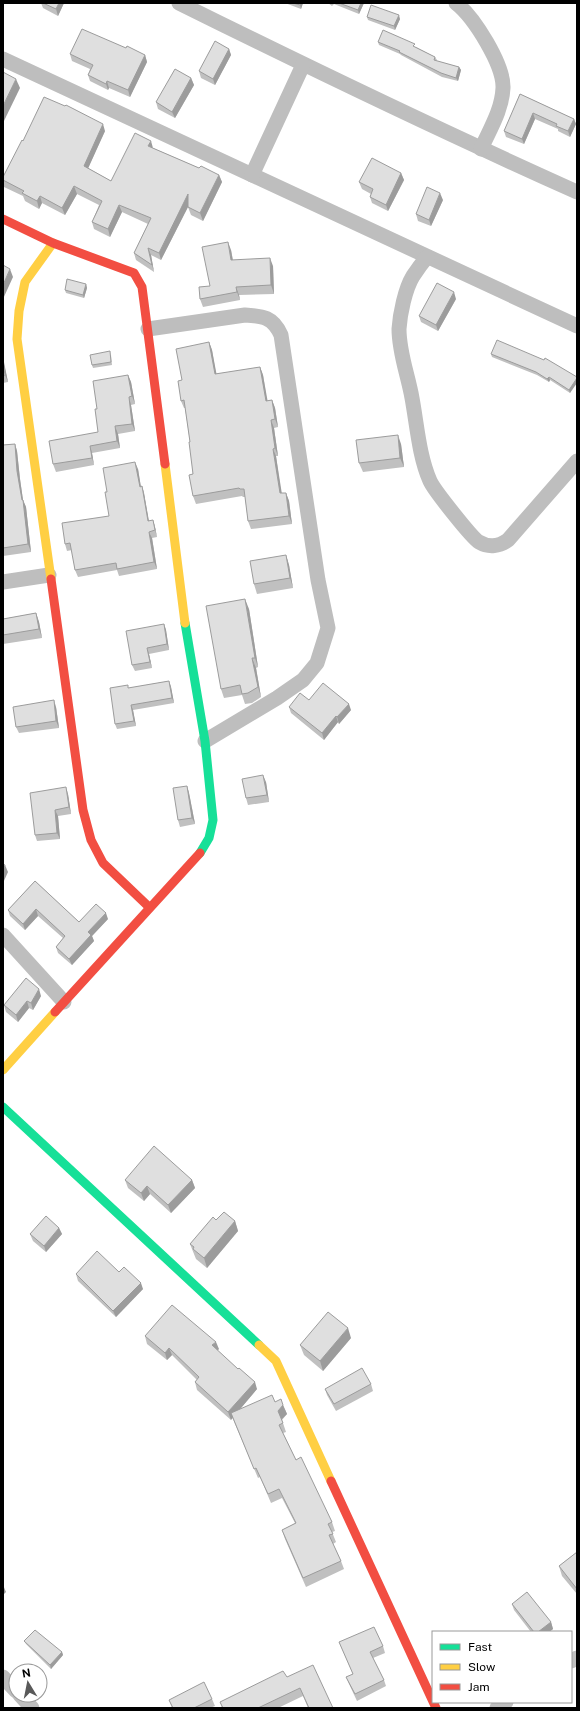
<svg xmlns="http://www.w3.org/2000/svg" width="580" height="1711" viewBox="0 0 580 1711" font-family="'Public Sans',sans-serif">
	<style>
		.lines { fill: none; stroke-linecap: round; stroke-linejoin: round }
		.street { stroke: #bebebe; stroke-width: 15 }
		.fast { stroke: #16e098; stroke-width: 9 }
		.slow { stroke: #ffcf43; stroke-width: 9 }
		.jam { stroke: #f24e42; stroke-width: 9 }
		.wall { fill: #c0c0c0 }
		.shaded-wall { fill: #9c9c9c }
		.building { fill: #dfdfdf; stroke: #9c9c9c }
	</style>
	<rect width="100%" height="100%" fill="#fff"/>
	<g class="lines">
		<g class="street">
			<path d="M179,3C310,68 443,132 577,192"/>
			<path d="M456,3C474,17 504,65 503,88C502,110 490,129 481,149"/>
			<polyline points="3,59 577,326"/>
			<polyline points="252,175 303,65"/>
			<path d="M427,257C422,263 417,270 413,276C405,289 400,314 399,329C399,353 408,375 412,398C417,425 419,456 430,481C434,490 472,538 479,542C489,548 500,546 508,540L577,461"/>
			<path d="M148,329L245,315C263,316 273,317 281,335L318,580L328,628L317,663L303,680L277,698L205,741"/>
			<polyline points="3,582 49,575"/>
			<polyline points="3,935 64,1002"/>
			<polyline points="571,1661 577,1658"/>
			<polyline points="3,1677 16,1691"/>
			<polyline points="20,1695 32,1708"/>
			<polyline points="497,1708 506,1702"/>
		</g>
		<g class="fast">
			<polyline points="185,623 205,741 213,820 209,838 200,853"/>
			<polyline points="3,1107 259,1345"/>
		</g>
		<g class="slow">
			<polyline points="165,464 185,623"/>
			<polyline points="51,579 17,339 19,311 25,282 53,243"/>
			<polyline points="3,1070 55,1012"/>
			<polyline points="259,1345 276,1361 331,1481"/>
		</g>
		<g class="jam">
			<polyline points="3,219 53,243 134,273 142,287 165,464"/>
			<polyline points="51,579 83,810 91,840 103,863 149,907"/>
			<polyline points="55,1012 200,853"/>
			<polyline points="331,1481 436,1708"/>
		</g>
	</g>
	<g class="wall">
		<polygon points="41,3 64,3 58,16 43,8"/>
		<polygon points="285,3 303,3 301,9"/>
		<polygon points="328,3 364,3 359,14 334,4 332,6"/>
		<polygon points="367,17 400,19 395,30 368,20"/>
		<polygon points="378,42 416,47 435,57 437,60 436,61 459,67 461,70 458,81 442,77 401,55 400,54 379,45"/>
		<polygon points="126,48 145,55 147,62 130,97 109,88 108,90 90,81 88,75 90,69 72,61 70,54"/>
		<polygon points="229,49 231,55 215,85 201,78 199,71"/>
		<polygon points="191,78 194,85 175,118 158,109 156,102"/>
		<polygon points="520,94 574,119 576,124 570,137 558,131 558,129 535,119 524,144 506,137 504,131"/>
		<polygon points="105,131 88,168 111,181 153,148 199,168 219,175 222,182 203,221 191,215 188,207 161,260 151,255 154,272 136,260 134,253 148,224 122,212 110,237 94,229 92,222 99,205 77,194 65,215 42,203 39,209 25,201 23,196 4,187 3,183 3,177 23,141"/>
		<polygon points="401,173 404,180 388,211 372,203 370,197 371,194 362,189 359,182"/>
		<polygon points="443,200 431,226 418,221 416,214"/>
		<polygon points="231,250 233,260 273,266 274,294 239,295 240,300 203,307 200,299 210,286"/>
		<polygon points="86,284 87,288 84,298 66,293 65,290"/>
		<polygon points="456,299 438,331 421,322 419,316"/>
		<polygon points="209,342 212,350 216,374 260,367 263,375 267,401 272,400 275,408 278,427 274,428 278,456 276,456 281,493 286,493 289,501 292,524 251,529 248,521 245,497 243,497 242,496 196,504 193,496 193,474 190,442 185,408 184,408 181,401 182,380"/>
		<polygon points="491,354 577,377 570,393 550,380 549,382 537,375 492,357"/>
		<polygon points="111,355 112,365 93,368 92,365"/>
		<polygon points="3,360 8,382 3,383"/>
		<polygon points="128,375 131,382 135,404 131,405 135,431 118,434 120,448 92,453 94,465 56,472 53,464 98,432 97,409"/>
		<polygon points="15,444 17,451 20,479 23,500 26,507 31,552 3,556 3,445"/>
		<polygon points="401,444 404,467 363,472 359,463"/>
		<polygon points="138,469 141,487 142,486 144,493 149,521 153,520 155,527 157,537 152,538 157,569 119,576 117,570 78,577 75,570 72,550 67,551 65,544 109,516"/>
		<polygon points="286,555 289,565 293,588 257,594 254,584"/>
		<polygon points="249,609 258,667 256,668 261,697 252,703 245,704 242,695 224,698 221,689"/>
		<polygon points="36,613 39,622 42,638 3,644 3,619"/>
		<polygon points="164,624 166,630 169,650 149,654 152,668 135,671 132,665"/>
		<polygon points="169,681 171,687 174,703 133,710 136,726 117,729 115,724 129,688"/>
		<polygon points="56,707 59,728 19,733 16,727"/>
		<polygon points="289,707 351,710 339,724 338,722 324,740 291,713"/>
		<polygon points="266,782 269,802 248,805 246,798"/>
		<polygon points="187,786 189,793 195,824 180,827 178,820"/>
		<polygon points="68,794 71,814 58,816 60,839 37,841 35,835"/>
		<polygon points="35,881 79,922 108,919 92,936 94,941 72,965 58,953 56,947 63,938 38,916 25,930 10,916 8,910"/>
		<polygon points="41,996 33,1010 29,1008 18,1022 6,1012 4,1005"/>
		<polygon points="125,1180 192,1180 195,1188 171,1213 150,1194 144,1201 128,1188"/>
		<polygon points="216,1220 235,1221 238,1231 207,1268 196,1259 190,1244"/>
		<polygon points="59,1228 62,1234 46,1252 33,1241 30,1234"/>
		<polygon points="76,1274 143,1289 116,1317 78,1281"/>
		<polygon points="145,1336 219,1349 217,1350 257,1389 240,1409 275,1402 283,1405 287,1414 282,1420 286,1432 283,1433 296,1460 332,1522 335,1531 332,1532 336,1542 333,1544 341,1561 344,1569 306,1587 285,1539 282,1530 295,1523 282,1498 271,1503 260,1477 258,1478 232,1417 231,1420 197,1390 195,1382 197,1380 172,1355 167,1360 147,1344"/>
		<polygon points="351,1338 323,1371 304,1355 300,1345"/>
		<polygon points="371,1384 373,1391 336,1411 327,1395 325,1389"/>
		<polygon points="577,1552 577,1594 562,1576 559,1566"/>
		<polygon points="512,1604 551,1622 553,1629 549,1632 531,1632 514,1610"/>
		<polygon points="24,1641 62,1652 63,1655 51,1669 26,1644"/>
		<polygon points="339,1642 383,1646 385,1653 373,1658 384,1680 386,1686 357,1701 349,1684 346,1677 353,1674"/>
		<polygon points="287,1677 333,1708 308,1708 303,1696 278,1708 222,1708 220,1702"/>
		<polygon points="212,1699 215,1706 210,1708 172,1708 169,1700"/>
	</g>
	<g class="shaded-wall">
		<polygon points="59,3 64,3 58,16 56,9"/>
		<polygon points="301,3 303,3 301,9 300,5"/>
		<polygon points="361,3 364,3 359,14 358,10"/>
		<polygon points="399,15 400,19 395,30 394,26"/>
		<polygon points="229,49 231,55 215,85 213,79"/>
		<polygon points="145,55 147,62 130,97 128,90"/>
		<polygon points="459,67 461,70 458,81 456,78"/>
		<polygon points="191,78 194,85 175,118 172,112"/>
		<polygon points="16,79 20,88 3,123 3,106"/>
		<polygon points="107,81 109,88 108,90 106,84"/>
		<polygon points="533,113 535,119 524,144 522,139"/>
		<polygon points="574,119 576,124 570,137 568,131"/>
		<polygon points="103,124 105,131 86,173 84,166"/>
		<polygon points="151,141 153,148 148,146"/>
		<polygon points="401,173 404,180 388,211 386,205"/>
		<polygon points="219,175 222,182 203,221 200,213"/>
		<polygon points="74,186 77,194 65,215 62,208"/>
		<polygon points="440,193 443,200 431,226 429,220"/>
		<polygon points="188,194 191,201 161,260 159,253"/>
		<polygon points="40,196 42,203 39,209 37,201"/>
		<polygon points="119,205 122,212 110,237 108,229"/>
		<polygon points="228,242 231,250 234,268 231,260"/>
		<polygon points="148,248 151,255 154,272 152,265"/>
		<polygon points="270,258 273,266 274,294 271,285"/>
		<polygon points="10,269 13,277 3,299 3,285"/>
		<polygon points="86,284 87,288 84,298 83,295"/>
		<polygon points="236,287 239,295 240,300 237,292"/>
		<polygon points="454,292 456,299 438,331 436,325"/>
		<polygon points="209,342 212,350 218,382 215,374"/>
		<polygon points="3,360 4,362 8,382 5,375 3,363"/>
		<polygon points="260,367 263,375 269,409 266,401"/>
		<polygon points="128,375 131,382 135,404 132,396"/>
		<polygon points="549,377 550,380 549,382 547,379"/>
		<polygon points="577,378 577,383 570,393 569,390"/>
		<polygon points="129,397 131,405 135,431 132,424"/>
		<polygon points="272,400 275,408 278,427 275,419"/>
		<polygon points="271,420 274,428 278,456 275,448"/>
		<polygon points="115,426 118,434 120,448 117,441"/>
		<polygon points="398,435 401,444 404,467 400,458"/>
		<polygon points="15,444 17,451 20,479 23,500 26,507 31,552 28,544 17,471"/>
		<polygon points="90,446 92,453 94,465 92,458"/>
		<polygon points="273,449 276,456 283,501 280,493"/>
		<polygon points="135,462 138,469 142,494 140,487"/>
		<polygon points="142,486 144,493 150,528 148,521"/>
		<polygon points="286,493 289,501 292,524 289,516"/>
		<polygon points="153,520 155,527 157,537 155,530"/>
		<polygon points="149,532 152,538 157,569 154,562"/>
		<polygon points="286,555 289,565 293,588 290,578"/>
		<polygon points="245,599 249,609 258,667 255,658"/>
		<polygon points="36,613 39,622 42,638 39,629"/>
		<polygon points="164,624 166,630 169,650 167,644"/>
		<polygon points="147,648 149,654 152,668 150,662"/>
		<polygon points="252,658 256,668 261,697 258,687"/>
		<polygon points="169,681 171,687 174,703 172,698"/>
		<polygon points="54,700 56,707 59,728 56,721"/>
		<polygon points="349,704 351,710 339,724 337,717"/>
		<polygon points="131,705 133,710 136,726 134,721"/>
		<polygon points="336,716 338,722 324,740 322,733"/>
		<polygon points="263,775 266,782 269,802 267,795"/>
		<polygon points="187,786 189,793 195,824 192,818"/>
		<polygon points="66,787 68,794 71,814 69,807"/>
		<polygon points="55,810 58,816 60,839 57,833"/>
		<polygon points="5,865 8,872 3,883 3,871"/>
		<polygon points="36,909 38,916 25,930 23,924"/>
		<polygon points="106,913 108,919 92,936 94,941 72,965 69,959 88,932"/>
		<polygon points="39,989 41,996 33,1010 31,1003"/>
		<polygon points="27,1001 29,1008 18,1022 16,1015"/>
		<polygon points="192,1180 195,1188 171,1213 168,1205"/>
		<polygon points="147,1186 150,1194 144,1201 141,1193"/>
		<polygon points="235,1221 238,1231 207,1268 204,1258"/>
		<polygon points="59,1228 62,1234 46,1252 44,1246"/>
		<polygon points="141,1283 143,1289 116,1317 113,1311"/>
		<polygon points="348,1328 351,1338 323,1371 320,1361"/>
		<polygon points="216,1342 219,1349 215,1353 212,1345"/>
		<polygon points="169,1348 172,1355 167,1360 165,1353"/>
		<polygon points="255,1382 257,1389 231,1420 228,1412"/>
		<polygon points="283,1405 287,1414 281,1420 278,1411"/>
		<polygon points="3,1585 6,1592 3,1595"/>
		<polygon points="551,1622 553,1629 549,1632 538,1632"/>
		<polygon points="62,1652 63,1655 51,1669 50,1665"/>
	</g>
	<g class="building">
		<polygon points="43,3 59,3 56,9"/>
		<polygon points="293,3 301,3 300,5"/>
		<polygon points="339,3 361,3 358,10"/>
		<polygon points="371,5 399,15 394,26 367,17"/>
		<polygon points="82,29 126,48 127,46 145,55 128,90 107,81 106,84 88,75 93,65 70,54"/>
		<polygon points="383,30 415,44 413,46 435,57 434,60 459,67 456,78 441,73 399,52 400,51 378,42"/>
		<polygon points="215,41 229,49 213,79 199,71"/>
		<polygon points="175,69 191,78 172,112 156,102"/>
		<polygon points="3,72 16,79 3,106"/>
		<polygon points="520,94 574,119 568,131 556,126 557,124 533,113 522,139 504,131"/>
		<polygon points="44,97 65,106 66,105 103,124 84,166 111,181 135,133 151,141 148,146 199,168 201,166 219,175 200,213 188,207 188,194 159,253 148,248 152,265 134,253 151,218 119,205 108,229 92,222 102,201 74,186 62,208 40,196 37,201 22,193 24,191 3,180 3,177 22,140 23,141"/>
		<polygon points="372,158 401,173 386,205 370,197 373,189 359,182"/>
		<polygon points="427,187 440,193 429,220 416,214"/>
		<polygon points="228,242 231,260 270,258 271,285 236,287 237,292 200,299 199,287 210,286 202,247"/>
		<polygon points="3,265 10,269 3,285"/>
		<polygon points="67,279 86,284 83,295 65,290"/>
		<polygon points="437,283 454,292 436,325 419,316"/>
		<polygon points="497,340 544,360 545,358 577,377 577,378 569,390 549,377 547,379 536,372 491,354"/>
		<polygon points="209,342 215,374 260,367 266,401 272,400 275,419 271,420 275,448 273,449 280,493 286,493 289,516 248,521 244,489 240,489 239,488 193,496 189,475 193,474 189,442 190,442 184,400 181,401 178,381 182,380 176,349"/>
		<polygon points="110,351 111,362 92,365 90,355"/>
		<polygon points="3,363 5,375 3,376"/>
		<polygon points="128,375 132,396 129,397 132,424 115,426 117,441 90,446 92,458 53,464 49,441 98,432 95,409 97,409 93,381"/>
		<polygon points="398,435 400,458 359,463 356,440"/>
		<polygon points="15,444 17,471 22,500 23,500 28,544 3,548 3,445"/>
		<polygon points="135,462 140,487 142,486 148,521 153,520 155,530 149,532 154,562 117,569 116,563 75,570 70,543 65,544 62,523 109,516 105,492 107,492 103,468"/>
		<polygon points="286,555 290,578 254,584 250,561"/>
		<polygon points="245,599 255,658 252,658 258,687 248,693 242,694 240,685 221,689 206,606"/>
		<polygon points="36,613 39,629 3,635 3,619"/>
		<polygon points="164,624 167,644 147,648 150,662 132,665 126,631"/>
		<polygon points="169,681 172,698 131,705 134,721 115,724 110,688 128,685 128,688"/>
		<polygon points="323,683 349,704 337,717 336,716 322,733 289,707 300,693 309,700"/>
		<polygon points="54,700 56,721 16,727 13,707"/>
		<polygon points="263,775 267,795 246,798 242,779"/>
		<polygon points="187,786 192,818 178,820 173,788"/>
		<polygon points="66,787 69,807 55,810 57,833 35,835 30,793"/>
		<polygon points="3,864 5,865 3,871"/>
		<polygon points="35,881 79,922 96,904 106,913 88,932 91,935 69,959 56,947 65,936 36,909 23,924 8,910"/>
		<polygon points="26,978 39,989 31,1003 27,1001 16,1015 4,1005"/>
		<polygon points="154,1146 192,1180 168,1205 147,1186 141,1193 125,1180"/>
		<polygon points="224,1212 235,1221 204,1258 193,1249 194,1247 190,1244 213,1217 216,1220"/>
		<polygon points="46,1216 59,1228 44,1246 30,1234"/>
		<polygon points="97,1251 119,1272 124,1267 141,1283 113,1311 76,1274"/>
		<polygon points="172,1305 216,1342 212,1345 238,1369 239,1368 255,1382 228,1412 195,1382 199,1377 169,1348 165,1353 145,1336"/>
		<polygon points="328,1312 348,1328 320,1361 300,1345"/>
		<polygon points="362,1368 371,1384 334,1404 325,1389"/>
		<polygon points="272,1395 275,1402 281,1399 283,1405 278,1411 283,1423 279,1425 296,1460 301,1457 332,1522 328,1524 333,1534 329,1535 341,1561 303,1578 282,1530 296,1523 279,1489 268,1494 256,1468 254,1469 231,1413"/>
		<polygon points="577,1552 577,1589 559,1566"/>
		<polygon points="527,1592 551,1622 538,1632 534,1632 512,1604"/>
		<polygon points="374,1627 383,1646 370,1652 384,1680 355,1694 346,1677 353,1674 339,1642"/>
		<polygon points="35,1630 62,1652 50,1665 24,1641"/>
		<polygon points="313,1665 333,1708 309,1708 300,1688 258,1708 223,1708 220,1702 283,1671 287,1677"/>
		<polygon points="204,1682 212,1699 194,1708 173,1708 169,1700"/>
	</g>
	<rect width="580" height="1711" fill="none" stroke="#000000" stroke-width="8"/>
	<rect x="432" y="1631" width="140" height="72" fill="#ffffff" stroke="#999999"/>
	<rect x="440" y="1644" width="20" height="6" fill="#16e098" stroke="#999999"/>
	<text x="468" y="1651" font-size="12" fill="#000000">Fast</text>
	<rect x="440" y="1664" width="20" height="6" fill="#ffcf43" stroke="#999999"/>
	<text x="468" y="1671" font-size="12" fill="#000000">Slow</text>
	<rect x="440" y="1684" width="20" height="6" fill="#f24e42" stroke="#999999"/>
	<text x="468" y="1691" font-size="12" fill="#000000">Jam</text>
	<g transform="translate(28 1683) rotate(350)"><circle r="19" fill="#ffffff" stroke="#999999"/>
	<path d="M0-3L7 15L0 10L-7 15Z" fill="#595959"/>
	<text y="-6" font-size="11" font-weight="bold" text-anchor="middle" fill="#000000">N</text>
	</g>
</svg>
